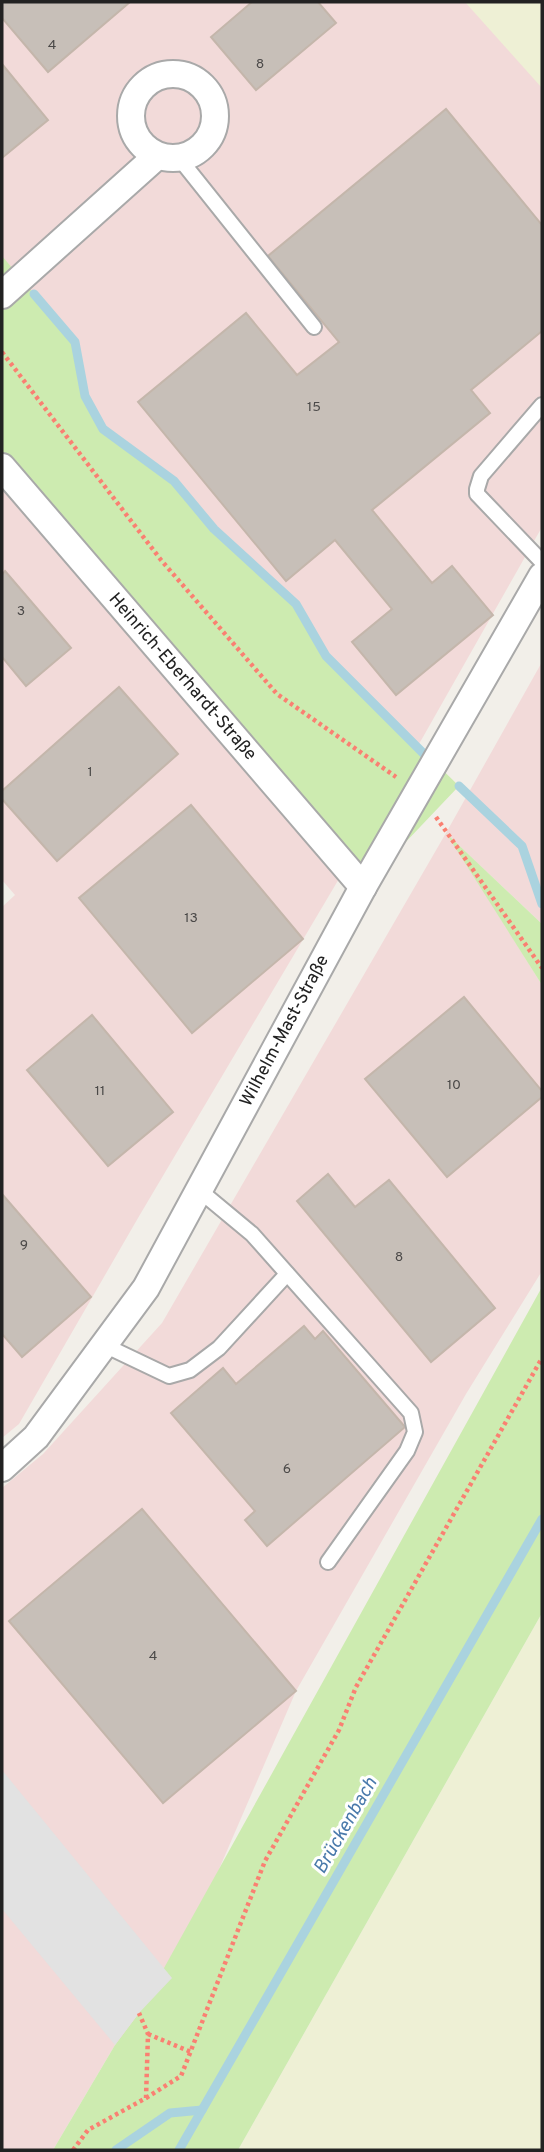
<svg xmlns="http://www.w3.org/2000/svg" width="544" height="2152" viewBox="0 0 544 2152" font-family="Overpass,sans-serif">
	<style>
		.commercial { fill: #f2dad9 }
		.farmland { fill: #eef0d5 }
		.grass { fill: #cdebb0 }
		.parking { fill: #e2e2e2 }
		.lines { fill: none; stroke-linecap: round; stroke-linejoin: round }
		.stream { stroke: #aad3df; stroke-width: 9 }
		.building { fill: #c7bfb8; stroke: #c4b6ab; stroke-width: 2 }
		.lane-casing { stroke: #a9a9a9; stroke-width: 18 }
		.street-casing { stroke: #a9a9a9; stroke-width: 30 }
		.path { stroke: #fa8072; stroke-width: 4.5; stroke-dasharray: 3.5 3.5; stroke-linecap: butt }
		.lane { stroke: #fff; stroke-width: 14 }
		.street { stroke: #fff; stroke-width: 26 }
		.labels { text-anchor: middle; dominant-baseline: central; stroke-width: 6; stroke-linejoin: round; paint-order: stroke }
		.number-label { font-size: 14px; fill: #4b4948 }
		.street-label { font-size: 18px; fill: #222; stroke: #fff }
		.water-label { font-size: 19px; font-style: italic; fill: #4a7aab; stroke: #fff }
	</style>
	<rect width="100%" height="100%" fill="#f2efe9"/>
	<g class="commercial">
		<polygon points="2,2 471,2 542,84 542,527 423,737 138,1218 19,1424 2,1438 2,907 15,895 2,880"/>
		<polygon points="542,662 542,924 449,836 542,985 542,1271 466,1394 296,1691 172,1978 115,2045 53,2150 2,2150 2,1488 43,1454 162,1323 446,833"/>
	</g>
	<g class="farmland">
		<polygon points="465,2 542,2 542,88"/>
		<polygon points="542,1613 542,2150 238,2150"/>
	</g>
	<g class="grass">
		<polygon points="2,256 75,342 85,396 103,429 174,481 214,529 296,604 326,656 459,786 363,887 2,467"/>
		<polygon points="446,833 542,924 542,985"/>
		<polygon points="542,1287 542,1613 238,2150 53,2150 115,2045 139,2013"/>
	</g>
	<polygon class="parking" points="2,1770 172,1978 139,2013 115,2045 2,1909"/>
	<g class="lines">
		<g class="stream">
			<polyline points="34,294 75,342 85,396 103,429 174,481 214,529 296,604 326,656 424,754"/>
			<polyline points="459,786 522,846 542,904"/>
			<polyline points="116,2150 170,2113 202,2110"/>
			<polyline points="179,2150 542,1519"/>
		</g>
	</g>
	<g class="building">
		<polygon points="2,2 130,2 48,72 2,18"/>
		<polygon points="252,2 318,2 336,23 256,90 211,37"/>
		<polygon points="2,64 48,120 2,158"/>
		<polygon points="446,109 542,225 542,331 471,390 490,413 372,510 432,583 452,566 493,615 396,695 352,642 392,609 335,540 286,581 138,402 246,313 297,375 339,342 268,256"/>
		<polygon points="5,571 71,648 26,686 2,657 2,575"/>
		<polygon points="119,687 178,754 57,861 2,799 2,791"/>
		<polygon points="191,805 303,939 192,1033 79,898"/>
		<polygon points="464,997 542,1091 542,1097 447,1177 365,1079"/>
		<polygon points="92,1015 173,1112 108,1166 27,1070"/>
		<polygon points="328,1174 355,1207 389,1180 495,1308 431,1362 297,1201"/>
		<polygon points="2,1194 91,1297 22,1357 2,1334"/>
		<polygon points="304,1326 315,1339 323,1331 405,1427 267,1546 245,1520 255,1511 171,1413 223,1368 236,1384"/>
		<polygon points="142,1509 296,1691 163,1803 9,1621"/>
	</g>
	<g class="lines">
		<defs>
			<g id="lane">
				<polyline points="179,158 314,327"/>
				<polyline points="542,405 481,476 477,489 477,494 542,562"/>
				<polyline points="199,1190 252,1234 411,1413 415,1432 407,1451 328,1562"/>
				<polyline points="104,1345 169,1376 190,1370 219,1348 287,1274"/>
			</g>
			<g id="street">
				<circle cx="173" cy="116" r="42"/>
				<polyline points="2,295 157,156"/>
				<polyline points="2,467 363,887"/>
				<polyline points="2,1468 36,1437 146,1288 363,887 542,576"/>
			</g>
		</defs>
		<use href="#lane" class="lane-casing"/>
		<use href="#street" class="street-casing"/>
		<g class="path">
			<polyline points="2,352 161,560 277,694 396,777"/>
			<polyline points="436,817 542,968"/>
			<polyline points="148,2034 191,2052"/>
			<polyline points="146,2098 181,2076 265,1861 339,1730 356,1687 542,1358"/>
			<polyline points="73,2150 88,2130 146,2098 148,2034 139,2013"/>
		</g>
		<use href="#lane" class="lane"/>
		<use href="#street" class="street"/>
	</g>
	<g class="labels">
		<g class="number-label">
			<text x="52" y="45">4</text>
			<text x="260" y="64">8</text>
			<text x="314" y="407">15</text>
			<text x="21" y="611">3</text>
			<text x="90" y="772">1</text>
			<text x="191" y="918">13</text>
			<text x="454" y="1085">10</text>
			<text x="100" y="1091">11</text>
			<text x="24" y="1245">9</text>
			<text x="399" y="1257">8</text>
			<text x="287" y="1469">6</text>
			<text x="153" y="1656">4</text>
		</g>
		<g class="street-label">
			<text transform="translate(182 677) rotate(49)">Heinrich-Eberhardt-Straße</text>
			<text transform="translate(285 1031) rotate(-62)">Wilhelm-Mast-Straße</text>
		</g>
		<g class="water-label">
			<text transform="translate(346 1826) rotate(-60)">Brückenbach</text>
		</g>
	</g>
	<rect width="544" height="2152" fill="none" stroke="#222222" stroke-width="7"/>
</svg>
